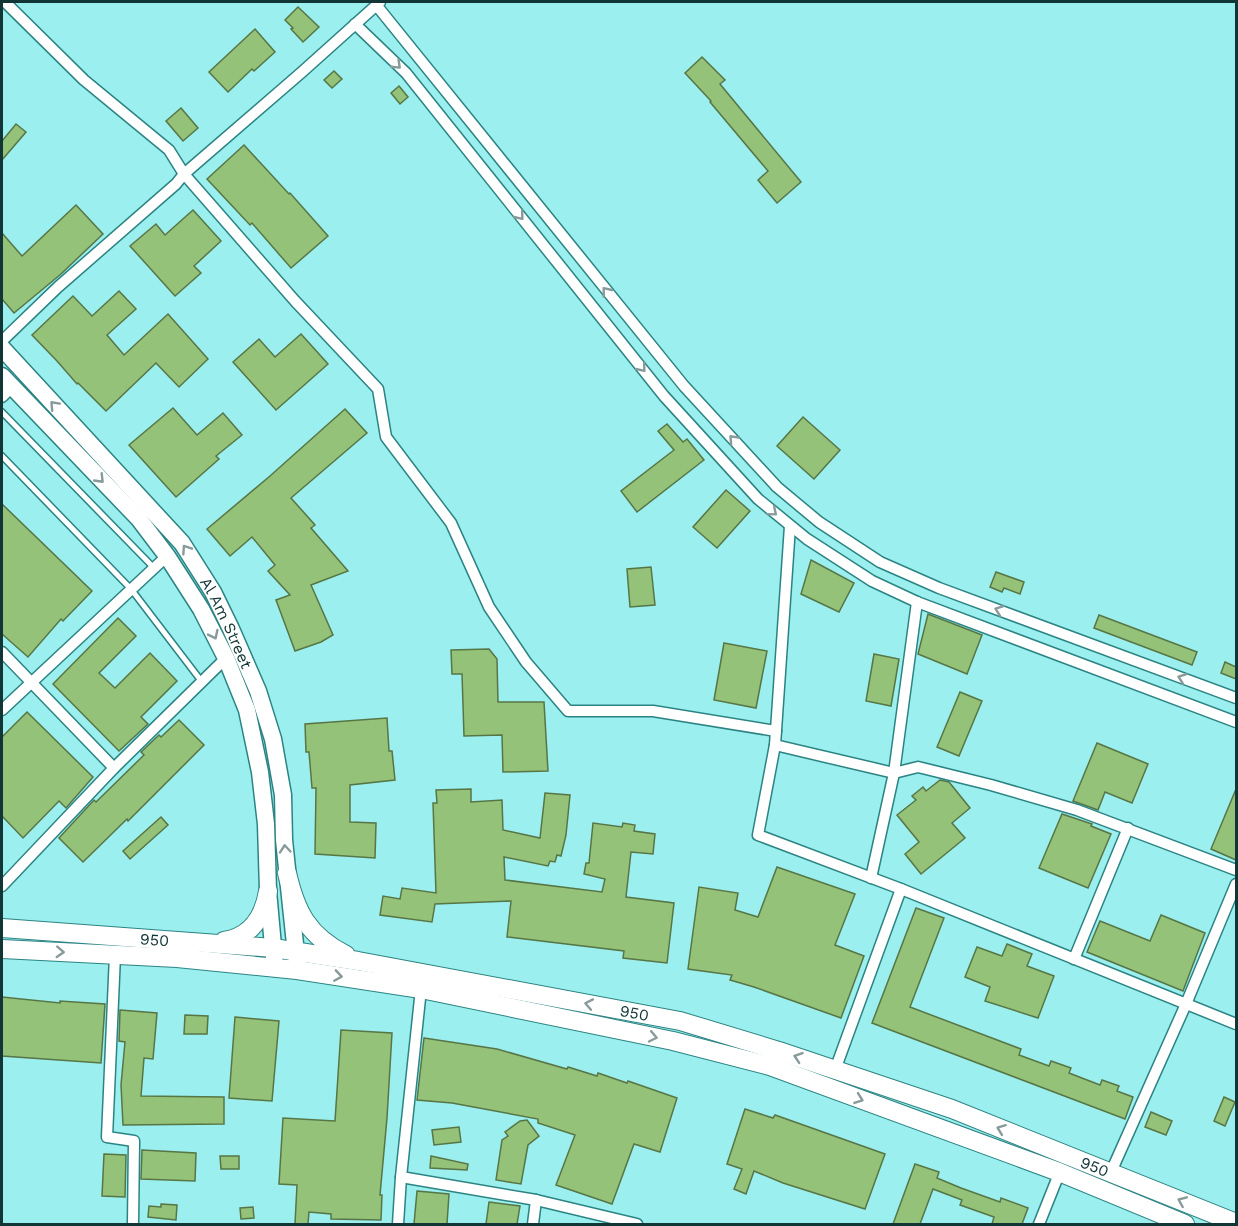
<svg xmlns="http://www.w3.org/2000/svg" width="1238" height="1226" viewBox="0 0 1238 1226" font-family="'Work Sans',sans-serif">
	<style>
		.building { fill: #94c279; stroke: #577645; stroke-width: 1.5 }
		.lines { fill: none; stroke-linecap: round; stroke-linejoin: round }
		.service-casing { stroke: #2b8483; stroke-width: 8 }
		.minor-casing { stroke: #2b8483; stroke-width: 13 }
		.secondary-casing { stroke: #2b8483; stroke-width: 19 }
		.primary-casing { stroke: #2b8483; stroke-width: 20 }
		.service { stroke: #fff; stroke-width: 5 }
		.minor { stroke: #fff; stroke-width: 10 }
		.secondary { stroke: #fff; stroke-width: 16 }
		.primary { stroke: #fff; stroke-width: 18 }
		.oneway { stroke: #889a9a }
		.labels { text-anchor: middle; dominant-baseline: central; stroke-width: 4.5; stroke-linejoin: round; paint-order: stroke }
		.street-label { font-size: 16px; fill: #123635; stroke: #a8fdfb }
	</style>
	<rect width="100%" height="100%" fill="#9befee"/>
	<g class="building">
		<polygon points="298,7 319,27 303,42 291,29 293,28 285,20"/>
		<polygon points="255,29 275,52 254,71 252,69 228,92 209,72"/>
		<polygon points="702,57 725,80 720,84 801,182 777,203 758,180 768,171 710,102 711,101 685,73"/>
		<polygon points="334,71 342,79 332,88 324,80"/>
		<polygon points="399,86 408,97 400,104 391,93"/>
		<polygon points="181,108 198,128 183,141 166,121"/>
		<polygon points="16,124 26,132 2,160 2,141"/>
		<polygon points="244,145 289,194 290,193 328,236 291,268 252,223 250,225 207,179"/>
		<polygon points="76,205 103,234 61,274 14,313 2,299 2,233 22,256"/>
		<polygon points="193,210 221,241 194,266 201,273 175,296 130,246 156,224 165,235"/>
		<polygon points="119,291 136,309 107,335 124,355 168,314 208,359 179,387 156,363 106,411 78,383 77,384 57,361 32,335 73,296 92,316"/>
		<polygon points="301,334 328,364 276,410 233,362 259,339 275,357"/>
		<polygon points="173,408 197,435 223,413 242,435 216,456 219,459 176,497 129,445"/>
		<polygon points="345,409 367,433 291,498 315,525 311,528 348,571 311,585 333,635 321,642 295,651 276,600 290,595 268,571 275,565 252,537 230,556 207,529 270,476"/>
		<polygon points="803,417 840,450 814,479 777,446"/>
		<polygon points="667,424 683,442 687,439 704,460 637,512 621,491 674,450 658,431"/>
		<polygon points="726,490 750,511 717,548 693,527"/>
		<polygon points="2,504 92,591 63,621 61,619 28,657 2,634"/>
		<polygon points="811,560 854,583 839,612 801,594"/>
		<polygon points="651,567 655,605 630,607 627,569"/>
		<polygon points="996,572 1024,582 1020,594 1004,588 1002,592 990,587"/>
		<polygon points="928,614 982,635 967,674 918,654"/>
		<polygon points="1099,615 1197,652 1192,665 1094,628"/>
		<polygon points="118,618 136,636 99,673 115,688 150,653 177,681 141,717 148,724 119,751 53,684"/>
		<polygon points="724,643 767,651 756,708 714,700"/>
		<polygon points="489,649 497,659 498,702 544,702 548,771 503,772 502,735 464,736 462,674 452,674 451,650"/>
		<polygon points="874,654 899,659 891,706 866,701"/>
		<polygon points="1225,662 1236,667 1236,679 1221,673"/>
		<polygon points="960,692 982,701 959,756 937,747"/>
		<polygon points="27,712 93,777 66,808 59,801 23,838 2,816 2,737"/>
		<polygon points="387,718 389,751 392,751 395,780 350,785 350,822 376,823 375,858 315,854 316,788 312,788 309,752 306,752 305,724"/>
		<polygon points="179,720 204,745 128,821 127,819 83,862 59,838 94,800 96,802 144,755 141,752 159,735 161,737"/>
		<polygon points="1097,743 1148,764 1132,803 1105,792 1098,810 1073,801"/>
		<polygon points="940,780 949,782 970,808 952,823 965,838 921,874 905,854 919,842 897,815 916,800 912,796 923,787 926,791"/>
		<polygon points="471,789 471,802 502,800 503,830 540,838 545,793 570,795 566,835 561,856 557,855 555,862 550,861 548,866 504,857 505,880 602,892 605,879 584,874 586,863 589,863 593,823 622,827 623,823 635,825 634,831 655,834 653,854 631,852 626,897 674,903 667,963 623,958 624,951 507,937 511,901 435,904 432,922 380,915 383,896 400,899 402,888 436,893 433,803 437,803 436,790"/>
		<polygon points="1236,789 1236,860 1211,849"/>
		<polygon points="1062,814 1092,824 1091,826 1111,834 1088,888 1039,868"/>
		<polygon points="161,817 168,825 130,859 123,851"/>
		<polygon points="777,867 855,894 835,945 864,956 841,1018 754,987 730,980 732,975 688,969 699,887 738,893 735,910 758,917"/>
		<polygon points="916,908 944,918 910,1007 1021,1049 1019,1055 1049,1066 1051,1061 1071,1068 1069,1073 1100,1085 1102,1080 1119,1086 1117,1091 1133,1097 1125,1119 872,1023"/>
		<polygon points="1161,915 1205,933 1183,991 1087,952 1100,921 1150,941"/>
		<polygon points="1007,944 1032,954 1027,966 1054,976 1038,1018 985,1001 990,987 965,977 977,947 1002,956"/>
		<polygon points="2,997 60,1003 60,1001 105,1004 101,1063 2,1056"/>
		<polygon points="120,1010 157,1013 153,1059 144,1058 141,1096 224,1097 224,1124 123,1125 121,1085 125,1042 119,1041"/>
		<polygon points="185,1015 208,1016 207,1034 184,1034"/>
		<polygon points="235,1017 279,1021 272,1101 229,1098"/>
		<polygon points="341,1030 392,1033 387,1118 380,1195 382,1195 381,1220 331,1219 331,1214 309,1212 308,1224 295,1224 297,1185 279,1184 283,1118 335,1121"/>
		<polygon points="424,1038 497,1049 567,1069 568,1067 597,1076 598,1073 627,1083 628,1081 677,1098 660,1152 634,1144 612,1204 556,1185 575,1135 538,1123 538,1119 452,1103 417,1100"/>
		<polygon points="1224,1097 1235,1102 1225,1126 1214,1121"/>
		<polygon points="745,1109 773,1118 775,1115 885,1154 865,1209 783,1183 754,1171 746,1194 734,1189 742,1169 727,1164"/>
		<polygon points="1151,1112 1172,1121 1166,1135 1145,1127"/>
		<polygon points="527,1120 539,1136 528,1145 521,1184 496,1180 502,1140 508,1136 505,1132 520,1121"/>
		<polygon points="459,1127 461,1142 434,1145 432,1130"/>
		<polygon points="142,1150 196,1153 195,1181 141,1179"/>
		<polygon points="104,1154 126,1155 125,1197 102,1196"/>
		<polygon points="220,1156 239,1156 239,1169 221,1169"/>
		<polygon points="431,1156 468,1164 467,1170 430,1168"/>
		<polygon points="915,1164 939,1172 937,1178 961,1188 1000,1202 1001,1198 1028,1208 1022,1224 992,1224 994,1217 960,1205 962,1200 933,1189 920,1224 893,1224"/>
		<polygon points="417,1191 449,1194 447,1224 414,1224"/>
		<polygon points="489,1202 520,1206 517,1224 486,1224"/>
		<polygon points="161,1204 177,1205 176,1220 148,1217 149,1206 161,1207"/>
		<polygon points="253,1207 254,1218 241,1219 240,1208"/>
	</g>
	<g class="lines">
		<defs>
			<g id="service">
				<polyline points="2,412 154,568"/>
				<polyline points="2,456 131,589 202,682"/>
			</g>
			<g id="minor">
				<polyline points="380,2 302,72 184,174 295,301 378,389 386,437 451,523 489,607 526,662 568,711 653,711 776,731"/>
				<polyline points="377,6 684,386 777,487 819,522 880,562 939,588 1236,698"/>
				<polyline points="355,24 406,73 664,396 758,499 807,539 872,581 917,602 1236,722"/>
				<polyline points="2,341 58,287 176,184 184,174 169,150 84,80 5,2"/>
				<polyline points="2,397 12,387"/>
				<polyline points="790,526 775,745 758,835 901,889 1236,1024"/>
				<polyline points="2,652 114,768"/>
				<polyline points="2,710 167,556"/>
				<polyline points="775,745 894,773 918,767 991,785 1077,810 1236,870"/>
				<polyline points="871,878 894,773 917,602"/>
				<polyline points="2,886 114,768 226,658"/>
				<polyline points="115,955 107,1137 134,1141 133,1224"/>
				<polyline points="1074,959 1128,828"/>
				<polyline points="835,1070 901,889"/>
				<polyline points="1111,1172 1186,1004 1236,884"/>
				<polyline points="401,1177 536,1200 637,1224"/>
				<polyline points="398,1224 401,1177 421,989"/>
				<polyline points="533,1224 536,1200"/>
				<polyline points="1039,1224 1061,1169"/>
			</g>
			<g id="secondary">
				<path id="s1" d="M2,348L182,543L213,592L231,629L258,691L273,739L283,795L284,840L297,963"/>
				<polyline points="2,376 139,519 167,556 201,609 226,658 247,710 260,772 266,824 268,891 275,968"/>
			</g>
			<g id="primary">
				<path d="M287,873C296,912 308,936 346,955"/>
				<path id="s2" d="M2,928L273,948L358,961L680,1021L779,1051L952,1109L1236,1223"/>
				<path d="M224,941C251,937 264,916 268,891"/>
				<polyline points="2,949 177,958 297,970 421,989 673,1041 770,1066 1059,1172 1185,1224"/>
			</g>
		</defs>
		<use href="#service" class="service-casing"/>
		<use href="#minor" class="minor-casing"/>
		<use href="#secondary" class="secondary-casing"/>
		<use href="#primary" class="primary-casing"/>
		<use href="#service" class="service"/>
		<use href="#minor" class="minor"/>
		<use href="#secondary" class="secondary"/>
		<use href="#primary" class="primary"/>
	</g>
	<defs><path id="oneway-chevron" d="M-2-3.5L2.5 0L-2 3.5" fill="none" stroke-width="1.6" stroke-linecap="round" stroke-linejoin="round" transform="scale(1.5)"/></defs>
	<g class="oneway">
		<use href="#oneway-chevron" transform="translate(397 65) rotate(44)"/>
		<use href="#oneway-chevron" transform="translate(520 216) rotate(51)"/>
		<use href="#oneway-chevron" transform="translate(606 291) rotate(-129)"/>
		<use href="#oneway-chevron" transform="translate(642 368) rotate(51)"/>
		<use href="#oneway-chevron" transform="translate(54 405) rotate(-133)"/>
		<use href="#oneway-chevron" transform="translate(733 439) rotate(-133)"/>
		<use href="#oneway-chevron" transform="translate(100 479) rotate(46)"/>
		<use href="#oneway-chevron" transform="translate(773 512) rotate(40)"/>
		<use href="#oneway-chevron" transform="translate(186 549) rotate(-124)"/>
		<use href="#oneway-chevron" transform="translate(999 610) rotate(-160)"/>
		<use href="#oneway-chevron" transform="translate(214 635) rotate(64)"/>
		<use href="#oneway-chevron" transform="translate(1182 678) rotate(-160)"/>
		<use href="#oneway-chevron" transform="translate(285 849) rotate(-95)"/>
		<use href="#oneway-chevron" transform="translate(60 952) rotate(3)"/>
		<use href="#oneway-chevron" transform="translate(338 976) rotate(9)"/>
		<use href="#oneway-chevron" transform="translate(589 1004) rotate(-169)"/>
		<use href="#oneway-chevron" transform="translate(653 1037) rotate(12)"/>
		<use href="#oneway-chevron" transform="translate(798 1057) rotate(-161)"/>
		<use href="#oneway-chevron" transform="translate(859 1099) rotate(20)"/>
		<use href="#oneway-chevron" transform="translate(1001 1129) rotate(-159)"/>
		<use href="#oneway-chevron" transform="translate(1182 1201) rotate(-157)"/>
	</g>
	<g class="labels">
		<g class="street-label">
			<text stroke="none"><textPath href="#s1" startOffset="357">Al Am Street</textPath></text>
			<text stroke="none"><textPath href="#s2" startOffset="153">950</textPath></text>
			<text stroke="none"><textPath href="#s2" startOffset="639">950</textPath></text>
			<text stroke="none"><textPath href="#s2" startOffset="1125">950</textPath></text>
		</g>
	</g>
	<rect width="1238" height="1226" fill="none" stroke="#123635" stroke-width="6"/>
</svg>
